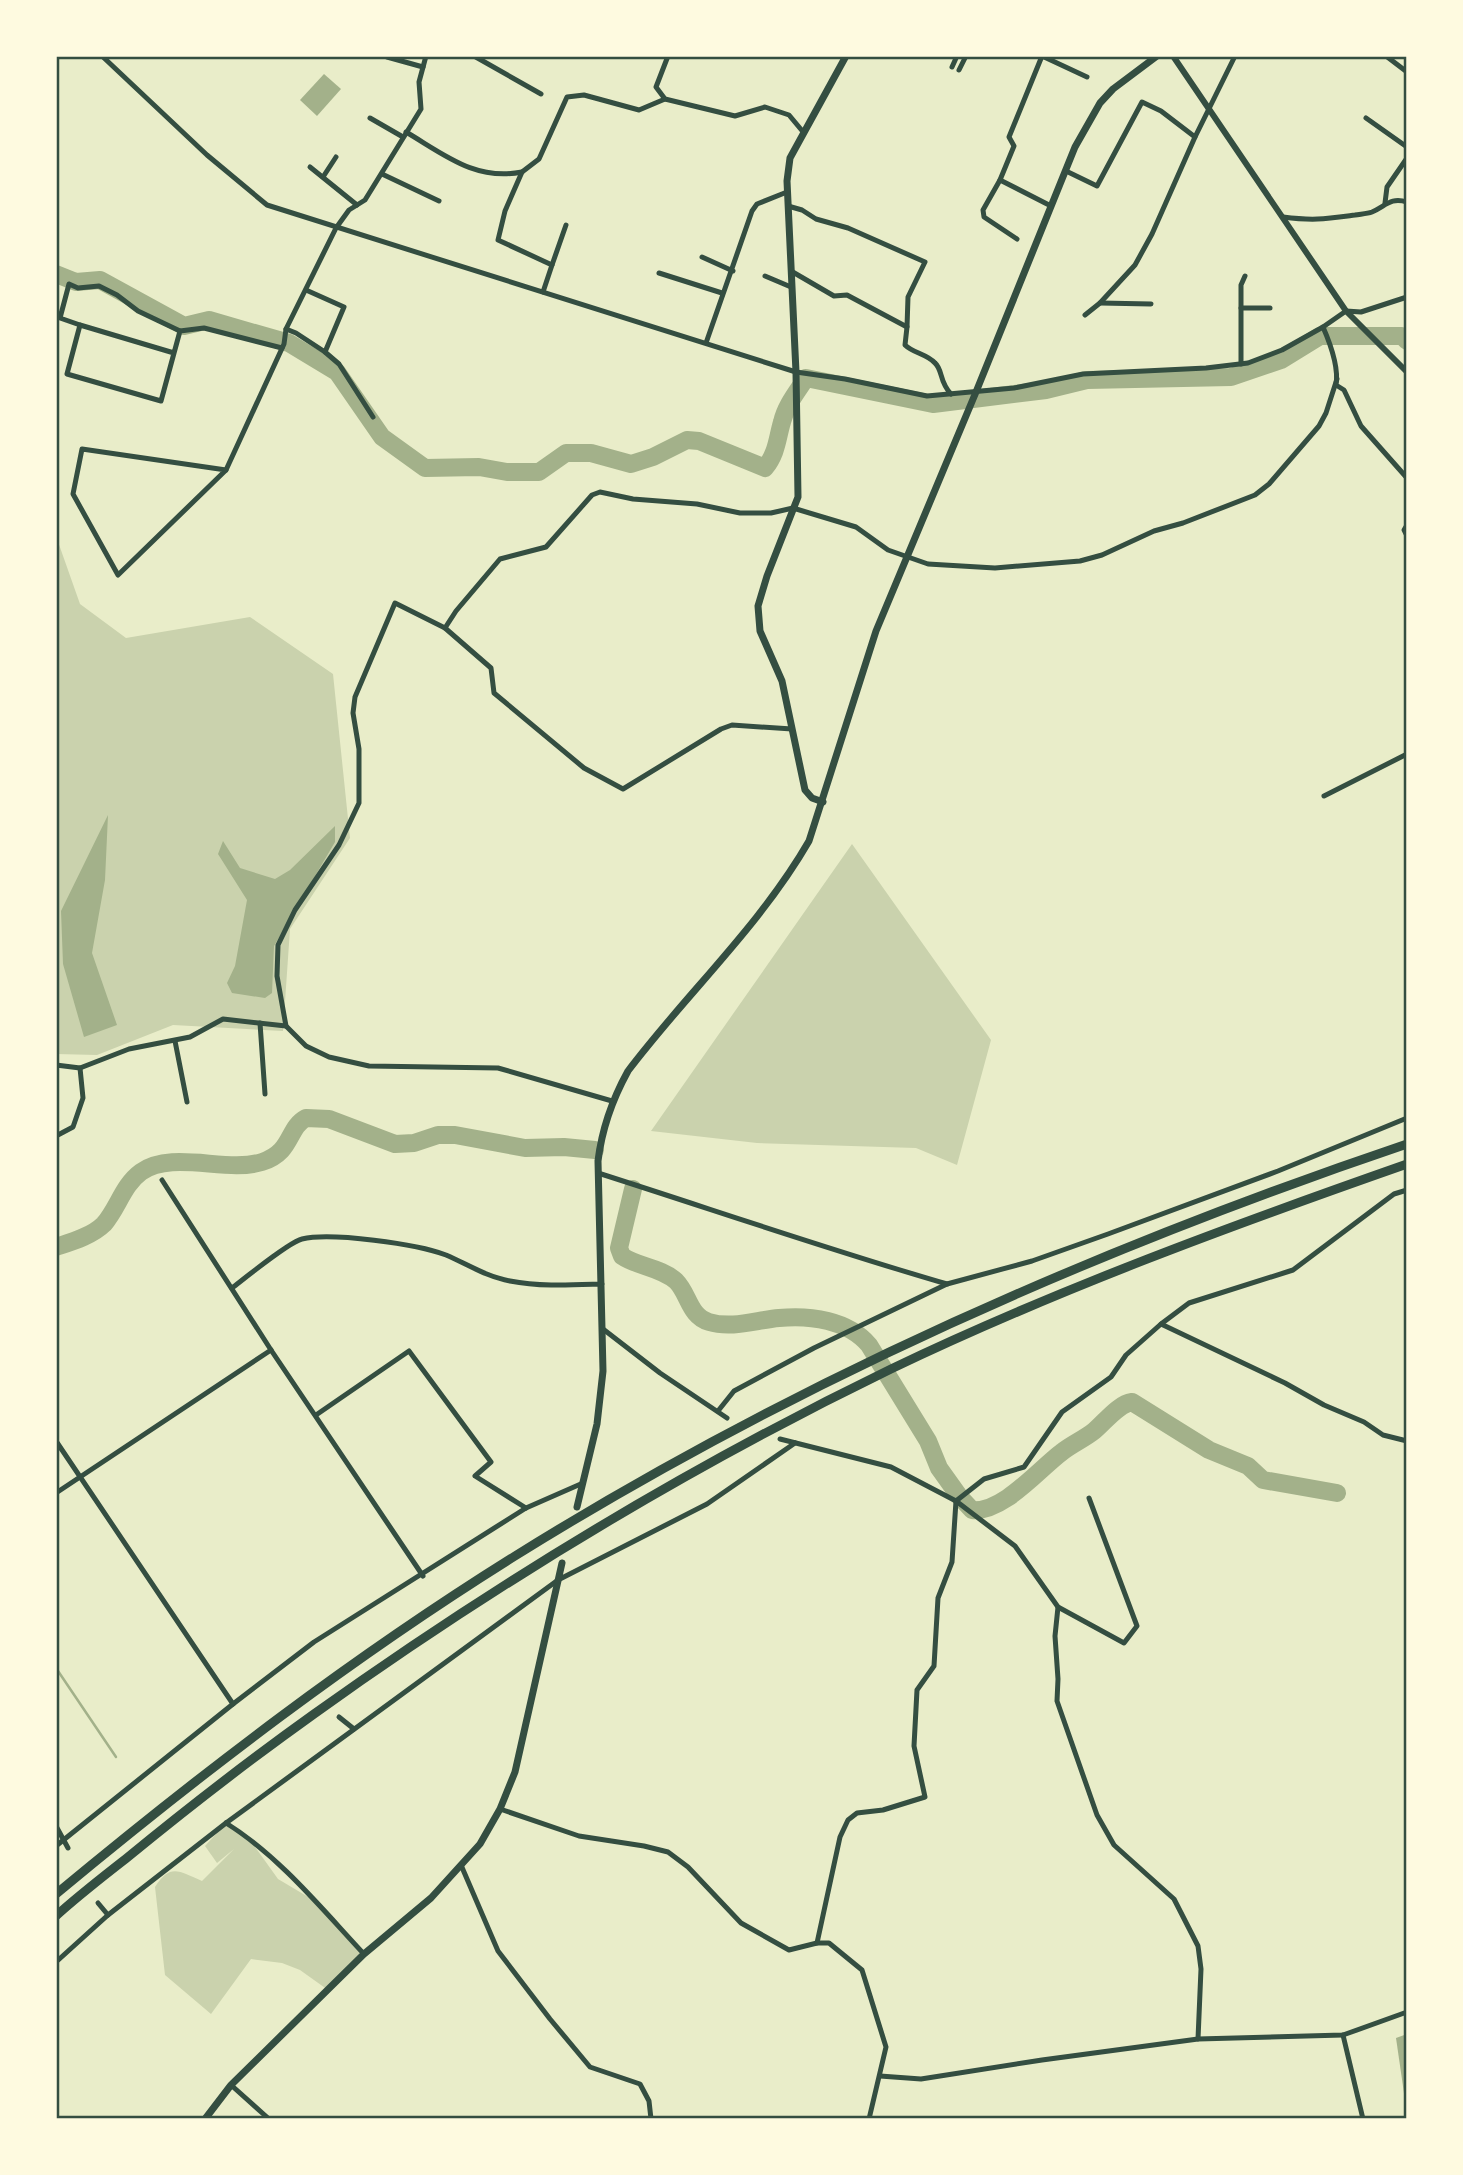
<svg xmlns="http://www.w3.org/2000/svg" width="1463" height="2175" viewBox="0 0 1463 2175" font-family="Cabin,sans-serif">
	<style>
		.green { fill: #cad2ad }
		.water { fill: #a3b18a }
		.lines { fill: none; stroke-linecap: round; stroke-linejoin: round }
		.stream { stroke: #a3b18a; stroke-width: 2.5 }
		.river { stroke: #a3b18a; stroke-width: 18 }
		.minor { stroke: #344e41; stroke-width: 5 }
		.tertiary { stroke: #344e41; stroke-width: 6 }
		.secondary { stroke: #344e41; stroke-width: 7 }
		.motorway { stroke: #344e41; stroke-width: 9 }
		.neatline { fill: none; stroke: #344e41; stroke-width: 2.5 }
	</style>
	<rect width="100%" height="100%" fill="#e9edc9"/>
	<g class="green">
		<polygon points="56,536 80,604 126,638 250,617 333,674 350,838 290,929 283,1031 173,1025 97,1055 56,1054"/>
		<polygon points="852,844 991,1040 957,1165 916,1148 757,1143 651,1131"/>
		<path d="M226,1823L248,1837L278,1879L315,1901L364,1954L328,1990L300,1970L282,1963L251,1959L211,2014L165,1975L155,1887C170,1863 179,1871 202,1881L234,1849L217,1863L205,1846Z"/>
	</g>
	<g class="water">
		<polygon points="324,74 341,89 317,116 300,100"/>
		<polygon points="108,815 105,880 92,953 117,1025 84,1037 63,964 61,911"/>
		<polygon points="335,826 335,842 274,946 272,993 265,998 232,993 227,983 235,966 247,900 218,854 223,841 240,868 275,879 290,870"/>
		<polygon points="1407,2034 1407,2114 1396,2038"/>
	</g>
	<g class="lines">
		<polyline class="stream" points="56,1668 116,1757"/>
		<g class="river">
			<path d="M56,274L76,282L100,280L184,326L209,320L289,343L337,372L382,437L425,468L479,467L507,472H539L566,453H591L631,464L653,457L687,440L699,441L765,468C777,453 777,439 782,422C786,405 797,392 806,378L933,404L1046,390L1087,380L1231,377L1281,360L1320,336H1402L1407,341"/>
			<path d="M633,1189L619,1248L622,1256C638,1267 660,1267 676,1281C689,1294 689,1316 709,1322C732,1329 756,1320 779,1318C810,1315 848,1320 869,1345L928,1441L939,1468L959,1496L972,1510C1003,1513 1039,1469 1062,1452C1072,1444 1084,1439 1094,1431C1105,1422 1118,1404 1132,1402L1209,1450L1248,1466L1263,1480L1337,1493"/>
			<path d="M56,1247C71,1242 92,1236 104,1224C118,1208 123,1185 141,1172C172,1150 226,1173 262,1162C293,1152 287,1128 306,1118L329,1119L395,1144L414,1143L438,1135H455L525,1148L564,1147L595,1150"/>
		</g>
		<g class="minor">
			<polyline points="102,56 207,155 267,205 796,372 845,379 927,396 1014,388 1083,374 1206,368 1248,363 1282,350 1323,327 1346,311 1361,312 1407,297"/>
			<polyline points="474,56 541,94"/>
			<polyline points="668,56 656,87 665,99 735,116 765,107 789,115 804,133"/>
			<polyline points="1042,56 1087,77"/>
			<polyline points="1386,56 1407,72"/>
			<polyline points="387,57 423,67"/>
			<polyline points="952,67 957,56"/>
			<polyline points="959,70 966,56"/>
			<polyline points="370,118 403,137"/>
			<polyline points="1366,118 1407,147"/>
			<path d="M406,132C445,155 475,181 522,172"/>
			<polyline points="310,167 357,205"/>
			<polyline points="1066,171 1097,186 1142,102 1161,111 1195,137"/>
			<polyline points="382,174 439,201"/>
			<polyline points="323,177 336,157"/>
			<polyline points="1000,180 1014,146 1009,137 1042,56"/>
			<polyline points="1385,203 1387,187 1407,158"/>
			<polyline points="788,206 802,210 816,219 848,228 925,262 908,297 907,327 847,295 834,296 791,271"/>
			<path d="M1283,217C1314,221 1325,219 1355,215C1360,214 1367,214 1372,212C1386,206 1390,197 1407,202"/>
			<polyline points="1017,239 984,217 983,210 1000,180 1051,206"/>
			<polyline points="702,257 733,271"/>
			<polyline points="552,265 566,225"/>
			<polyline points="659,273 722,293"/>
			<polyline points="765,276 791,287"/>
			<polyline points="543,292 552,265 498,240 505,211 522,172 539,159 567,97 584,95 639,110 665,99"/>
			<polyline points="1100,303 1151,304"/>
			<polyline points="1241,308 1270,308"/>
			<polyline points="1085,315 1100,303 1135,265 1152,234 1195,137 1235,56"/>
			<polyline points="80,325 60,318 69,284 78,288 99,286 117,295 138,311 180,331"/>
			<path d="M907,327L905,345C913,353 927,354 935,363C943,370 939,382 951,394"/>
			<path d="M1323,327C1330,343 1339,367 1336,385L1344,390L1361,426L1407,478"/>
			<polyline points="286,329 296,333 325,352 344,307 306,290"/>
			<polyline points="706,343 752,211 757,204 787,192"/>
			<polyline points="325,352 339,364 373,417"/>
			<polyline points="174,353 80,325 67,374 161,401 180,331 204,328 282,348"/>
			<polyline points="1241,364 1241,285 1245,276"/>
			<polygon points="82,449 226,470 118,575 73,494"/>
			<polyline points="226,470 284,344 286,329 336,228 349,210 365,200 421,109 419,82 426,56"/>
			<polyline points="1407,525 1404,530 1407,536"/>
			<polyline points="445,628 395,603 355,697 353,713 359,749 359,803 339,845 295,910 278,945 277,976 286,1026 306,1046 329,1057 369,1066 498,1068 612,1101"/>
			<polyline points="792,729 732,725 721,729 623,789 584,768 494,693 491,668 445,628 456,611 500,559 546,547 592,495 600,492 633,499 697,504 740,513 771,513 793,508 856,527 888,550 928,564 995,568 1080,561 1102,555 1154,531 1183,523 1255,495 1269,484 1319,426 1326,413 1337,379"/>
			<polyline points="1324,796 1407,754"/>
			<polyline points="260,1023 265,1094"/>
			<polyline points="175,1041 187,1102"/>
			<polyline points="56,1065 80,1068 129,1049 190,1037 223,1019 286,1026"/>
			<polyline points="56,1136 73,1127 83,1098 80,1068"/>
			<path d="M598,1173C714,1210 830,1250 947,1284"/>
			<polyline points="162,1180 271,1350 423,1576"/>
			<path d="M232,1288C245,1278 289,1242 302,1239C331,1232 417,1244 446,1255C467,1264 487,1277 510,1281C540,1287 572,1285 602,1284"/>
			<polyline points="1161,1324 1285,1383 1324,1405 1364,1422 1383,1435 1407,1441"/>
			<polyline points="603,1329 660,1373 727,1418"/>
			<polyline points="718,1411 734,1391 814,1348 947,1284 1032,1261 1108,1234 1278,1171 1407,1118"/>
			<polyline points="316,1415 409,1351 491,1462 475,1476 526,1508"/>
			<polyline points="780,1439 891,1467 956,1501 1015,1546 1058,1607 1124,1643 1137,1626 1089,1498"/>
			<polyline points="56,1441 233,1704"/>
			<polyline points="56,1493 271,1350"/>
			<polyline points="1058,1607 1055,1636 1058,1679 1057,1701 1097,1815 1114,1845 1174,1899 1198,1946 1201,1969 1198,2039"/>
			<polyline points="339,1717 354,1729"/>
			<polyline points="500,1809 579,1836 644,1846 668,1852 688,1867 741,1923 789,1950 817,1943 829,1943 862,1970 886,2047 869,2119"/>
			<path d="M226,1823C279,1856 322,1909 364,1954"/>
			<polyline points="56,1826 68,1848"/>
			<polyline points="56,1846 233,1704 314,1642 526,1508 583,1483"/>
			<polyline points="461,1865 498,1951 550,2019 590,2067 640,2084 649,2101 651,2119"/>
			<polyline points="98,1903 108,1915"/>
			<polyline points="817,1943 840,1837 848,1820 857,1813 883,1810 925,1797 914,1746 917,1690 934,1666 938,1598 952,1562 956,1501 984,1479 1024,1467 1062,1412 1111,1377 1126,1355 1161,1324 1189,1303 1293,1270 1394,1194 1407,1190"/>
			<polyline points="56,1962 108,1915 226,1823 558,1580 707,1504 795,1443"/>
			<polyline points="1343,2035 1363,2119"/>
			<polyline points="880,2076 921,2079 1042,2060 1198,2039 1343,2035 1407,2012"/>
			<polyline points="231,2085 269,2119"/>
		</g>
		<polyline class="tertiary" points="1173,56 1346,311 1407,372"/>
		<g class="secondary">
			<polyline points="823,802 812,798 805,790 782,681 760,631 758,606 767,576 798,497 796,372 787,181 790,158 846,56"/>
			<path d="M577,1507L597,1424L603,1371L598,1161C602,1128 612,1100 628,1071C687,993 760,926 809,841L876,631L976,392L1075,147L1100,103L1113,89L1157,56"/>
			<polyline points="205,2119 231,2085 364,1954 431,1898 480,1844 500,1809 515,1772 562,1563"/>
		</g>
		<g class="motorway">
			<path d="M56,1894C203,1772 353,1657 515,1556C794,1382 1096,1249 1407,1144"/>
			<path d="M56,1916C79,1895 104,1876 128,1857C189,1807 251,1759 314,1714C497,1583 689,1467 891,1369C1058,1289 1233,1225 1407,1164"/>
		</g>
	</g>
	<rect width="1463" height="2175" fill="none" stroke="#fefae0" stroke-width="116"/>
	<rect x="58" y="58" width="1347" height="2059" class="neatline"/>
</svg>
